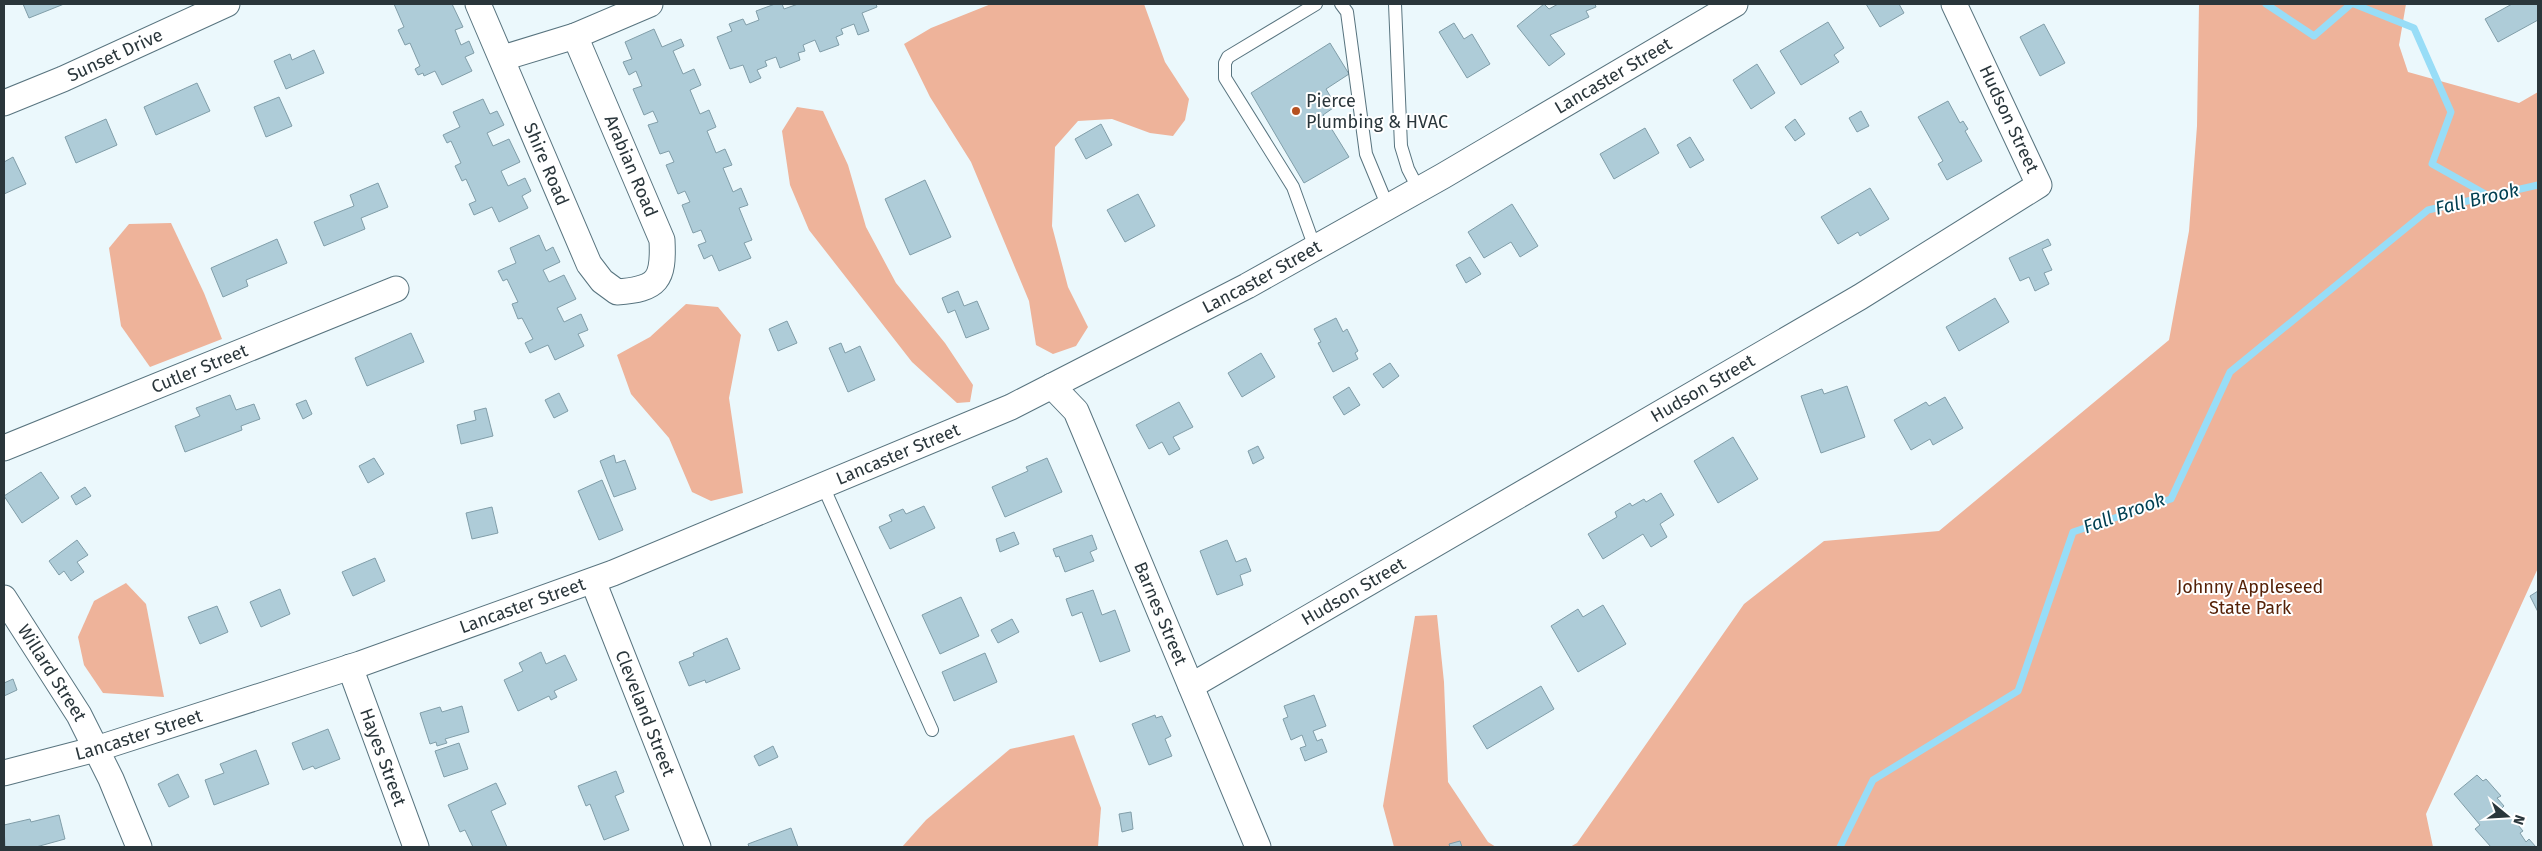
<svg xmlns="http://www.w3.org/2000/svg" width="2542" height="851" viewBox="0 0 2542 851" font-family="'Fira Sans',sans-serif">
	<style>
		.forest { fill: #eeb39a }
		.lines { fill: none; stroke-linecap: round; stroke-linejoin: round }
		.stream { stroke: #98ddf7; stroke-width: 7 }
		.building { fill: #aeccd8; stroke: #819ea9 }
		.lane-casing { stroke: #58747f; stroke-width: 14 }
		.street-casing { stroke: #58747f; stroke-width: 27 }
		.lane { stroke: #fff; stroke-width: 12 }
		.street { stroke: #fff; stroke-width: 25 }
		.poi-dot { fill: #b65121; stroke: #fff; stroke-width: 2 }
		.labels { text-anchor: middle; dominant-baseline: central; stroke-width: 4; stroke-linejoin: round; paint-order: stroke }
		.street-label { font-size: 18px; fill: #2a363b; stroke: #fff }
		.poi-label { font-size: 18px; fill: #2a363b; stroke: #fff; text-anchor: start }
		.park-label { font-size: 18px; fill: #552107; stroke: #fff }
		.water-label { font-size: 19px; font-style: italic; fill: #003f51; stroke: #fff }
	</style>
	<rect width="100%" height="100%" fill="#ebf8fc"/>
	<g class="forest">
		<polygon points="991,4 1144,4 1165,62 1189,99 1185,120 1173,136 1150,133 1112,119 1078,121 1055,147 1052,226 1068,287 1088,327 1076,346 1053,354 1036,345 1029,301 971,162 930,97 904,44 931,28"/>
		<polygon points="2199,4 2406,4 2399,45 2408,72 2519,103 2538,92 2538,568 2426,814 2433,847 1570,847 1577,843 1744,604 1824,541 1939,531 2169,340 2189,231 2197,126"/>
		<polygon points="797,107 823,111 848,165 866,227 896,283 945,343 973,385 970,402 957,403 912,362 809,230 790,185 782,131"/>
		<polygon points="171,223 204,293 222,339 150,367 121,326 109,248 129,224"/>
		<polygon points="686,304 718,307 741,335 729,398 743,493 711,501 692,492 669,438 631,394 617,355 650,337"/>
		<polygon points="126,583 146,604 164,697 103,693 84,665 78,637 94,601"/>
		<polygon points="1437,615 1444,682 1448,782 1488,842 1496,847 1394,847 1383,806 1415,616"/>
		<polygon points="1074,735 1101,808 1098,847 902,847 926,820 1010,749"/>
	</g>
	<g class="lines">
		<g class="stream">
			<polyline points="2266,4 2314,36 2351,4"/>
			<polyline points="2354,4 2414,28 2451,112 2432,164 2489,196"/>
			<polyline points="1840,847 1873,780 2018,691 2073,532 2171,499 2230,372 2428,210 2538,185"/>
		</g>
	</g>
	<g class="building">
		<polygon points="23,4 64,4 29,18"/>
		<polygon points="394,4 452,4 463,27 455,30 461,45 469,41 474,53 465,57 472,71 442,85 435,71 424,76 423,73 418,75 415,69 420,66 410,43 405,45 398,30 404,27"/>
		<polygon points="775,4 782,4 784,9 798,4 876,4 877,7 862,13 869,31 858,35 854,24 841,29 843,34 836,37 839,45 820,52 815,40 803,45 805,51 798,53 800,60 780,68 776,57 765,61 767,66 757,70 761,78 750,83 743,65 730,69 717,37 732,31 729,24 743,19 746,25 759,20 756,11"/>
		<polygon points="1544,4 1549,9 1558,4 1595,4 1596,7 1586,11 1589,17 1550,35 1565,54 1549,66 1517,26"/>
		<polygon points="1866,4 1899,4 1904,13 1880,27"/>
		<polygon points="2512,4 2538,4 2538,20 2498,42 2485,19"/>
		<polygon points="1828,22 1844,48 1834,55 1839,62 1801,85 1780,51"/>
		<polygon points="1454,23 1464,39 1472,34 1490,64 1467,78 1439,32"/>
		<polygon points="2044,24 2065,63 2040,76 2020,37"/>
		<polygon points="654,29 662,47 681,39 684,46 673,51 683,74 694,69 701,85 690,90 700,114 709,110 716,127 707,131 716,153 725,149 732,165 723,168 733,192 741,188 748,205 739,208 752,240 744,243 751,258 719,271 712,255 704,259 698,245 706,242 701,230 693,233 682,205 690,202 685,191 678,194 666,165 674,162 669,151 660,154 648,125 658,122 653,111 644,115 633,89 642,86 636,71 629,75 623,62 632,59 625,42"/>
		<polygon points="1330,43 1349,74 1326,89 1336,106 1323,115 1349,157 1304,183 1251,93"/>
		<polygon points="314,50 324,73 286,89 274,61 290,54 292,60"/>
		<polygon points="1757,64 1775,93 1751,109 1733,80"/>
		<polygon points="197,83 210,111 156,135 144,107"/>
		<polygon points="279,97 292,126 266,137 254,107"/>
		<polygon points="483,99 490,114 497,111 504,125 487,133 493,146 509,139 520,162 501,171 508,186 525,178 531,191 522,196 528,208 499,222 492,207 474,215 469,204 476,201 466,179 462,181 455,166 461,163 451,141 447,143 443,135 460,127 453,112"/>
		<polygon points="1948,101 1960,123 1963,121 1968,129 1965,131 1982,161 1947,180 1938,164 1943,161 1918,117"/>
		<polygon points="1861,111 1869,126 1857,132 1849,118"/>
		<polygon points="106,119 117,145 76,163 65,137"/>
		<polygon points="1795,119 1805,134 1795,141 1785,127"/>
		<polygon points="1101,124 1112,145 1086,159 1075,139"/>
		<polygon points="1645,128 1659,153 1614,179 1600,154"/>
		<polygon points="1690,137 1704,160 1690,168 1677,145"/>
		<polygon points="13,157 26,184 4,194 4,162"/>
		<polygon points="925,180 951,237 910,255 885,199"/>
		<polygon points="378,183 388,207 361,218 365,229 324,246 314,222 354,206 350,195"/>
		<polygon points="1870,188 1889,219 1860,236 1858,232 1838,244 1821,217"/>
		<polygon points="1138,194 1155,226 1125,242 1107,210"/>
		<polygon points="1512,204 1538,246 1520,257 1511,242 1484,258 1468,232"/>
		<polygon points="539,235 546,251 553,247 560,262 543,270 549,282 564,275 576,299 557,308 564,322 581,314 588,330 578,334 584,346 555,360 548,345 530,353 525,343 533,339 522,318 518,319 512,304 518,302 507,279 503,281 498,271 516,263 510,248"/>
		<polygon points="277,239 287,263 246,280 248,286 223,297 211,268"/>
		<polygon points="2048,239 2051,245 2042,249 2052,270 2044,273 2049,284 2035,291 2029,277 2020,281 2009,258"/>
		<polygon points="1470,257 1481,274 1466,283 1456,265"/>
		<polygon points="958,291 964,306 977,301 989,329 966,338 955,310 948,313 942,298"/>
		<polygon points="1995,298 2009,322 1959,351 1946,327"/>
		<polygon points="1336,318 1343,332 1347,329 1358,351 1355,353 1358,359 1333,372 1318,343 1321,342 1314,329"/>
		<polygon points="787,321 797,343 778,351 769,329"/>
		<polygon points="411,333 424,362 367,386 355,358"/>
		<polygon points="841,343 845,353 860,346 875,380 848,392 829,348"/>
		<polygon points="1261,353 1275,377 1242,397 1228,373"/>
		<polygon points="1390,363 1399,376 1383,388 1373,374"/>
		<polygon points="1847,386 1865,437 1821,453 1801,396 1822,389 1824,394"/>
		<polygon points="1349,387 1360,405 1344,415 1333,397"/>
		<polygon points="559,393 568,411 554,418 545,400"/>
		<polygon points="230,395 236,410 254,404 260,419 241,426 242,430 185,452 175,426 200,416 196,408"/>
		<polygon points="1945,397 1963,428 1933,445 1930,439 1911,450 1894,420 1926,402 1929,406"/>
		<polygon points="306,400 312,414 303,419 296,404"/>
		<polygon points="1179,402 1193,427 1173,437 1180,449 1169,455 1162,442 1149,449 1136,425"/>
		<polygon points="486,408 493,436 461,444 457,425 476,420 474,411"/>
		<polygon points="1733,437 1758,479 1718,503 1694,461"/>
		<polygon points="1258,446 1264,458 1253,464 1248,451"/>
		<polygon points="614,455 616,463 625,460 636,489 614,497 600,461"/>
		<polygon points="374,458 384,474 368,483 359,466"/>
		<polygon points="1047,458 1062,492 1005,517 992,487 1028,471 1026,467"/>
		<polygon points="41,472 59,498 22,523 4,496"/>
		<polygon points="602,480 623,530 599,540 578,491"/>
		<polygon points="85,487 91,496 76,505 71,496"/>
		<polygon points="1661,493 1674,515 1660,524 1667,537 1651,547 1643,534 1603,559 1588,534 1617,517 1615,512 1630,503 1632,506 1644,499 1646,502"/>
		<polygon points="924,506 935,528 890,549 879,527 892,521 889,515 903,509 906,514"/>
		<polygon points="492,507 498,533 472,539 466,513"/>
		<polygon points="1014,532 1019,544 1000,552 996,539"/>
		<polygon points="1092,535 1097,549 1090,552 1094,561 1065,572 1059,556 1056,557 1053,549"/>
		<polygon points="77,540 88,555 77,562 84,572 71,581 64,571 59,575 49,561"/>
		<polygon points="1227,540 1236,562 1246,558 1251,571 1240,575 1243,585 1217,595 1200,551"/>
		<polygon points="375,558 385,581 353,596 342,572"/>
		<polygon points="280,589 290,614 261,627 250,602"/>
		<polygon points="1093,590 1102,615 1115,610 1130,651 1100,662 1082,612 1072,616 1066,599"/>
		<polygon points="2538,591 2538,612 2530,596"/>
		<polygon points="961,597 979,636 940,654 922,615"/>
		<polygon points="1603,605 1626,644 1578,672 1551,626 1578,609 1583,617"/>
		<polygon points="217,606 228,632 200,644 188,617"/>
		<polygon points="1012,619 1019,632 998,643 991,630"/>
		<polygon points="727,638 740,669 706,683 705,680 689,686 679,662 694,656 693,653"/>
		<polygon points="541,652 546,664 565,655 577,680 554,691 557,697 551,700 549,696 518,711 504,680 523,671 519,663"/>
		<polygon points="985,653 997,682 954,701 942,672"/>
		<polygon points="13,679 17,690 4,696 4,683"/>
		<polygon points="1541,686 1554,709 1487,749 1473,726"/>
		<polygon points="1314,695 1326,726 1313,731 1317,741 1322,739 1327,752 1305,761 1300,748 1306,746 1302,735 1291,740 1283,719 1288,717 1284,706"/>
		<polygon points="462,706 469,732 445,739 447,743 437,746 436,742 430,744 420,713 440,707 442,712"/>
		<polygon points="1155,715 1156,718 1162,716 1171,736 1165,739 1172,756 1149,765 1132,724"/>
		<polygon points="328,729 340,759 315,769 313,766 303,770 292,743"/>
		<polygon points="459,743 468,769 444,777 435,751"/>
		<polygon points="773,746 778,757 759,766 754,756"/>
		<polygon points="256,750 269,784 214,805 205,780 224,773 220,764"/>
		<polygon points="616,771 624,792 615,796 629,830 604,840 590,804 586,806 578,786"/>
		<polygon points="178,774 189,797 169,807 158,784"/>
		<polygon points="2477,775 2483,781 2486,779 2501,796 2497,798 2504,806 2501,809 2507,816 2509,814 2523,831 2520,833 2526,842 2529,839 2536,847 2491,847 2475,829 2480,825 2454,794"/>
		<polygon points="496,783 506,804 491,811 507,847 473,847 465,830 460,832 448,805"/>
		<polygon points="1131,812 1133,829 1122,832 1119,814"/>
		<polygon points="59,815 65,839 36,847 5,847 4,825 30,819 31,822"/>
		<polygon points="791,828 798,847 749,847 748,844"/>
		<polygon points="1460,841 1462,847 1450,847 1449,844"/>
	</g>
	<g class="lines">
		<defs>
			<g id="lane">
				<polyline points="1341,4 1347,12 1366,154 1388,207"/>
				<polyline points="1395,4 1401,146 1408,169 1419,190"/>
				<polyline points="1315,248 1293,187 1225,78 1225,63 1228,57 1316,4"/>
				<polyline points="823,486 932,730"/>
			</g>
			<g id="street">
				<path id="s1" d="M478,4L589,264L602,281L617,292C658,289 664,280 662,240L575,36"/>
				<polyline points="503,58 575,36 650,4"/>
				<path id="s2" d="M4,103L63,79L227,4"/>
				<path id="s3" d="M1052,386L1076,411L1084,430L1258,847"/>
				<path id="s4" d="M4,448L396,289"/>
				<path id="s5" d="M593,581L698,847"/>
				<path id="s6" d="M4,598L79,715L111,779L139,847"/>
				<path id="s7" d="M350,667L416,847"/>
				<path id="s8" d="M1191,686L1860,297L2039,185L1954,4"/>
				<path id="s9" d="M4,773L96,749L360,664L613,573L1011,407L1247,286L1443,176L1735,4"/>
			</g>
		</defs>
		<use href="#lane" class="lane-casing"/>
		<use href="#street" class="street-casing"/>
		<use href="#lane" class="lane"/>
		<use href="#street" class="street"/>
	</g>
	<circle class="poi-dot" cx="1296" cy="111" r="5"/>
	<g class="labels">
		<g class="street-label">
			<text stroke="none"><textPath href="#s2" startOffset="121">Sunset Drive</textPath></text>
			<text stroke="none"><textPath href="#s9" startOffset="1760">Lancaster Street</textPath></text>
			<text transform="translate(2009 119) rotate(65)">Hudson Street</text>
			<text stroke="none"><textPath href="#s1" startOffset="174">Shire Road</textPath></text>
			<text transform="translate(631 166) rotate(67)">Arabian Road</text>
			<text stroke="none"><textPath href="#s9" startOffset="1355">Lancaster Street</textPath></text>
			<text stroke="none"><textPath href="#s4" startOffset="211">Cutler Street</textPath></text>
			<text stroke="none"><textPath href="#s8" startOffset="592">Hudson Street</textPath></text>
			<text stroke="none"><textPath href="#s9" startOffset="950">Lancaster Street</textPath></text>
			<text stroke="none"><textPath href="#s8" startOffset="188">Hudson Street</textPath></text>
			<text stroke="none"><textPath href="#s9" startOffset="545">Lancaster Street</textPath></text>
			<text stroke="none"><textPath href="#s3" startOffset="254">Barnes Street</textPath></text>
			<text stroke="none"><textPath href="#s6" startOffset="89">Willard Street</textPath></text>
			<text stroke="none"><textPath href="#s5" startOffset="142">Cleveland Street</textPath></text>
			<text stroke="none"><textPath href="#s9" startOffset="140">Lancaster Street</textPath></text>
			<text stroke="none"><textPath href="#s7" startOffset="96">Hayes Street</textPath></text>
		</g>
		<g class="poi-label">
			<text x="1306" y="101">Pierce<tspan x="1306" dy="21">Plumbing &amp; HVAC</tspan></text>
		</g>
		<g class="park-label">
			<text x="2250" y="587">Johnny Appleseed<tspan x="2250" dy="21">State Park</tspan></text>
		</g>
		<g class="water-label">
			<text transform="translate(2477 199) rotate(-13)">Fall Brook</text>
			<text transform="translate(2124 513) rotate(-20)">Fall Brook</text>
		</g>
	</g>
	<rect width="2542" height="851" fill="none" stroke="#2a363b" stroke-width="10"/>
	<g transform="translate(2507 816) rotate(108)" stroke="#ffffff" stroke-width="4" paint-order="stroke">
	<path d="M0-4L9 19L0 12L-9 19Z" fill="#2a363b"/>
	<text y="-8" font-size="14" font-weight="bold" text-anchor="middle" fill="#2a363b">N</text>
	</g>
</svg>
